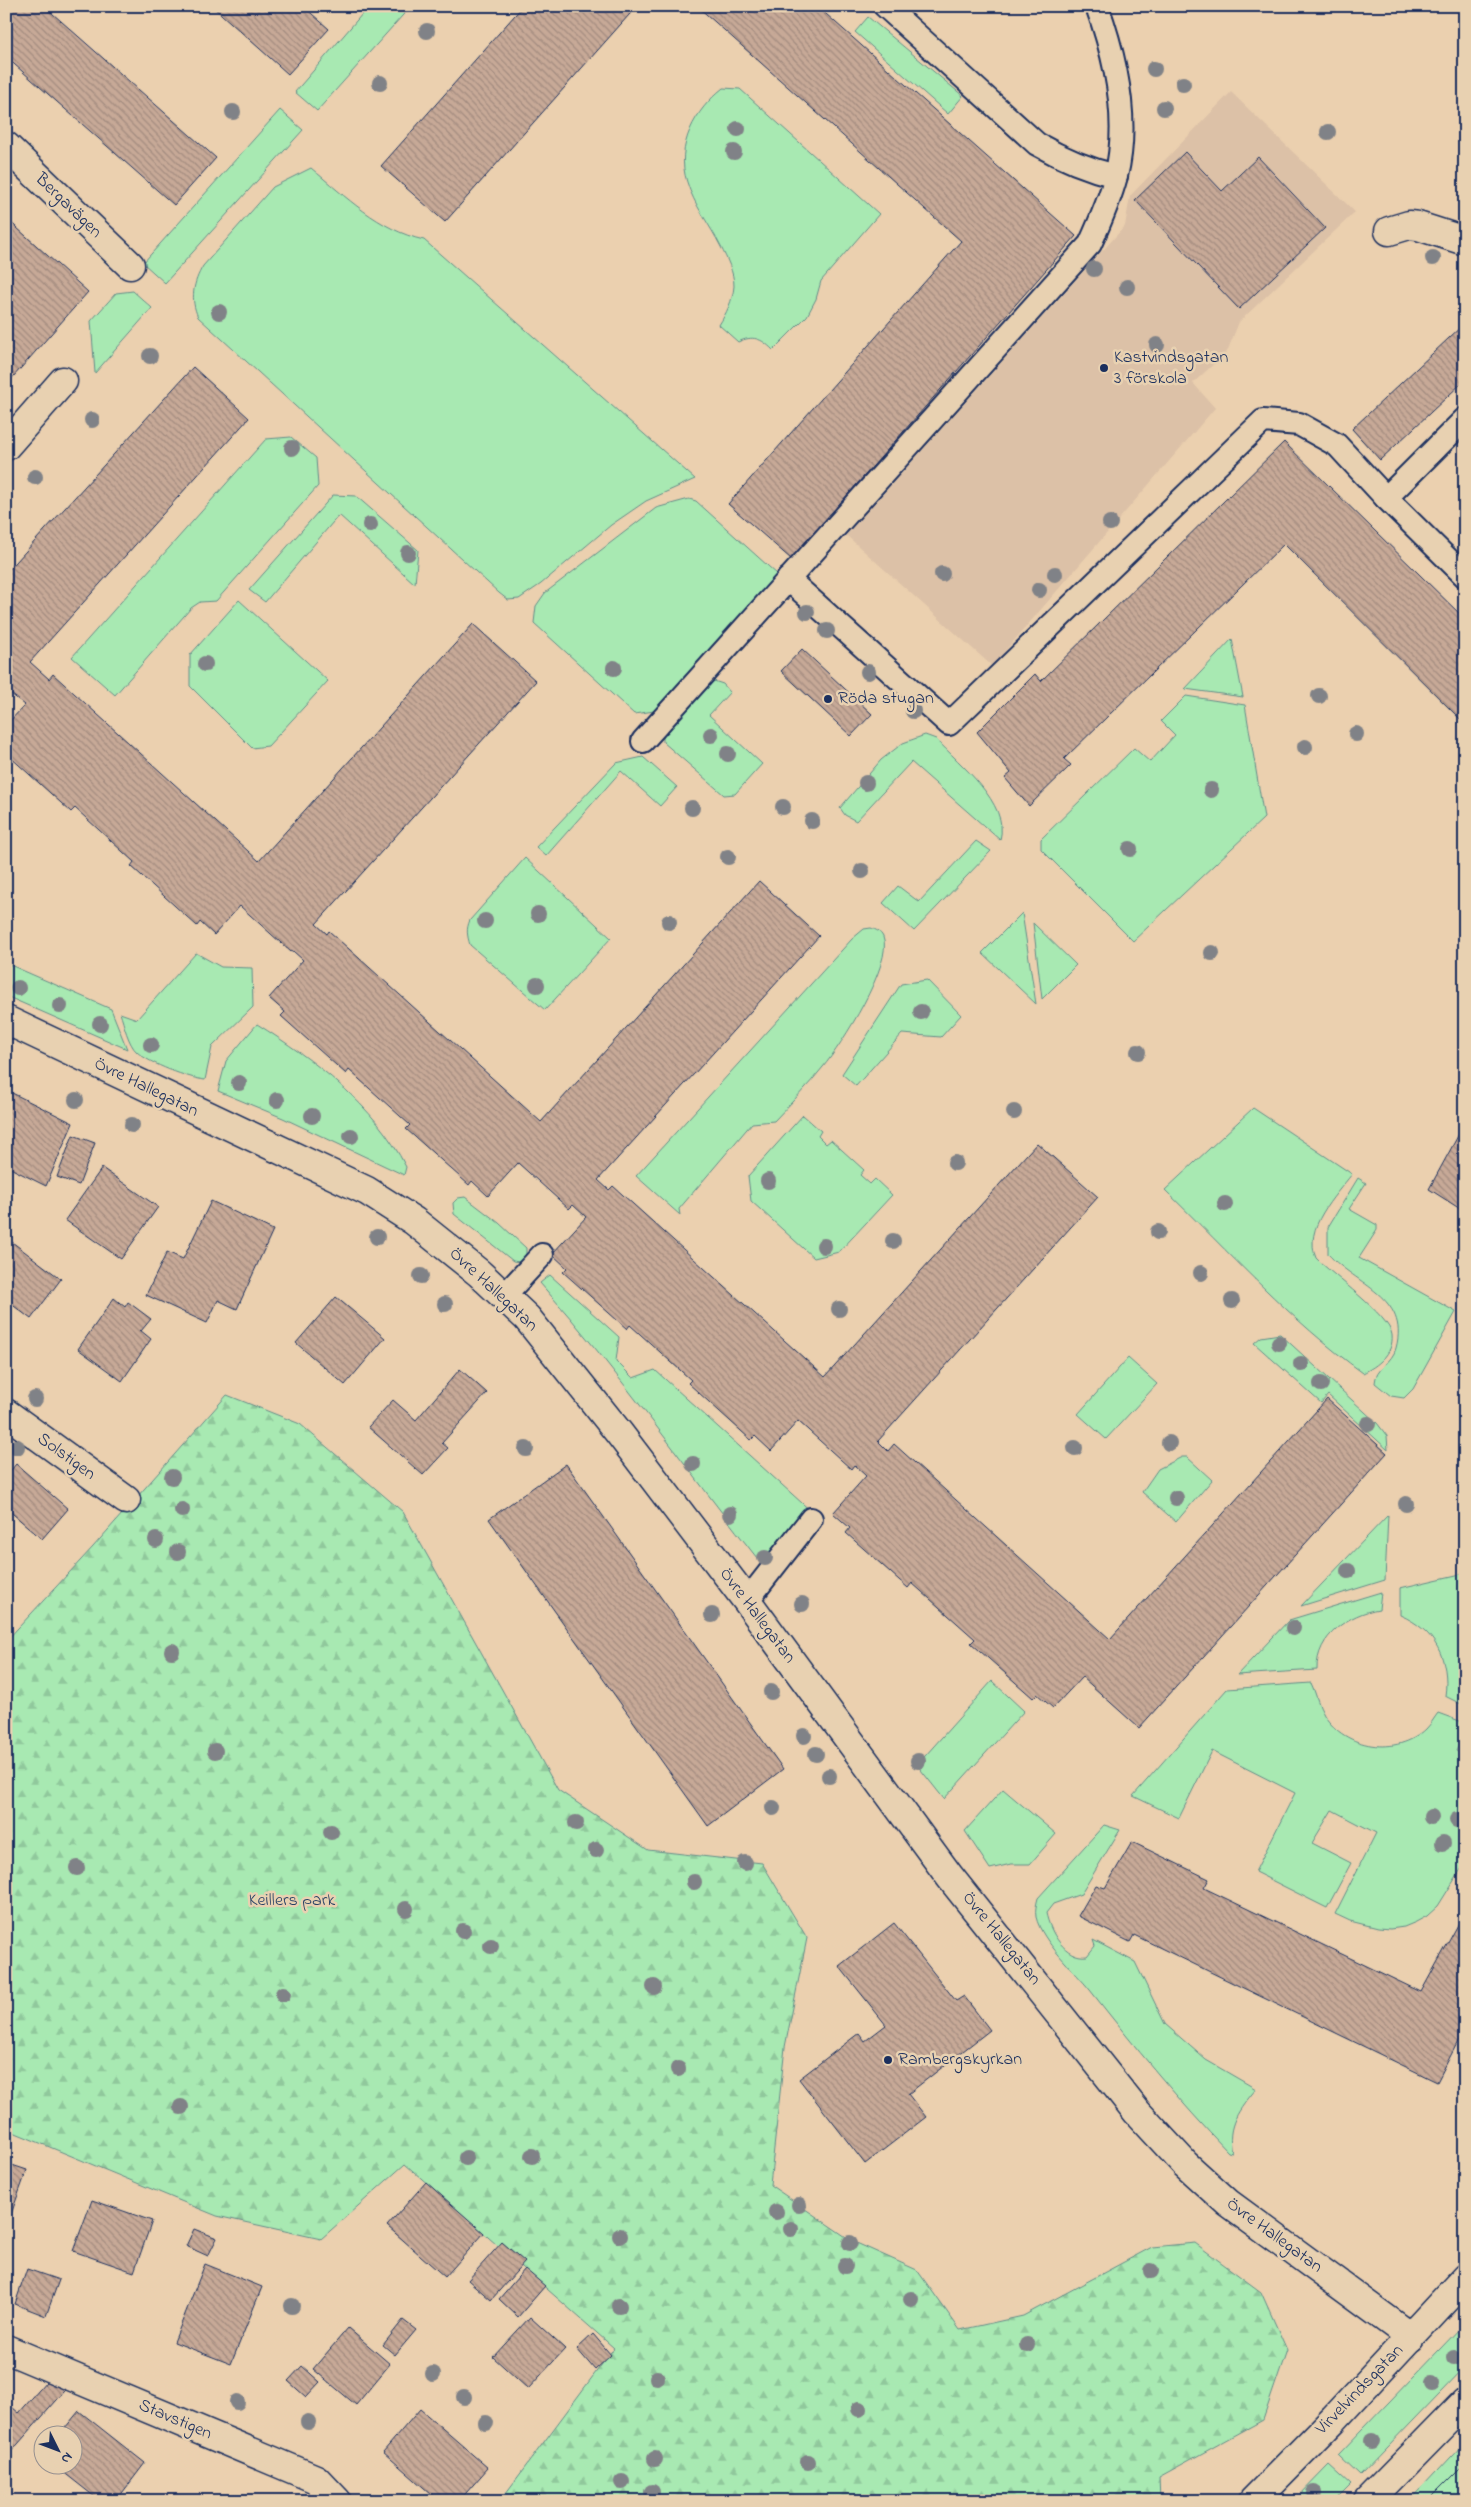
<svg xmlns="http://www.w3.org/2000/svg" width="1471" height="2507" viewBox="0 0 1471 2507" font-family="'Indie Flower',sans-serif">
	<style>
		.built { fill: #dcc1a7 }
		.grass { fill: #a8e9b2; stroke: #628c88 }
		.forest { fill: url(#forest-firs); stroke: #628c88 }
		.building { fill: url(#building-back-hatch); stroke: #1b2f5e }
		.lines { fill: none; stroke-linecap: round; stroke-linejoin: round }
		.lane-casing { stroke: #1b2f5e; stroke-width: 26 }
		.street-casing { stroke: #1b2f5e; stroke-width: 31 }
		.secondary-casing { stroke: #1b2f5e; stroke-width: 31 }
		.lane { stroke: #e8d1b1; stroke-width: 22 }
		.street { stroke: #e8d1b1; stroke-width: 28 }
		.secondary { stroke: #e8d1b1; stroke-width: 28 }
		.tram { stroke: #1b2f5e; stroke-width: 1 }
		.tree { fill: #808287 }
		.poi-dot { fill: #1b2f5e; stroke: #e8d1b1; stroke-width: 2 }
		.labels { text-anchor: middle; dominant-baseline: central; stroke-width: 5; stroke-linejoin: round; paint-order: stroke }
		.street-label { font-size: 18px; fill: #1b2f5e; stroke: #e8d1b1 }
		.poi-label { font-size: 18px; fill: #1b2f5e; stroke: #e8d1b1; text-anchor: start }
		.park-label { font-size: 18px; fill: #294266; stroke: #e8d1b1 }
	</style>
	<defs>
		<pattern id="forest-firs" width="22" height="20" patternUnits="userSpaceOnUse" patternTransform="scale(1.25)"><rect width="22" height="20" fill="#a8e9b2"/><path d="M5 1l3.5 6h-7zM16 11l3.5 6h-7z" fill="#90c89c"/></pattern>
		<pattern id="building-back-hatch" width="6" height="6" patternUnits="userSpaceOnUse" patternTransform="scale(1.25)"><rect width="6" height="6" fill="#c7a997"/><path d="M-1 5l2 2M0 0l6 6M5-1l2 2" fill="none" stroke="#a18a7e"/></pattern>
	</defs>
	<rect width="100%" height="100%" fill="#ebd0af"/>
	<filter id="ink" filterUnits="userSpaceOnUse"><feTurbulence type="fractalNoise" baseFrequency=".02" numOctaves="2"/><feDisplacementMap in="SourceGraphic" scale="10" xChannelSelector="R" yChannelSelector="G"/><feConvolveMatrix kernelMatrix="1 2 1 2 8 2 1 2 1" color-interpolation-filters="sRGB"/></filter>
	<g filter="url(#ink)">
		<polygon class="built" points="1231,92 1355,212 1239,322 1227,352 1193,383 1215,408 992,666 846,535 1125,226 1130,196"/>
		<g class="grass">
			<polygon points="369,6 411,6 317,111 295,92"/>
			<polygon points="868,17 963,96 948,114 855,32"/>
			<path d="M723,88L740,89L879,214L821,281L816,299L807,316L773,350C761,338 753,335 738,342L719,325C726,314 733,300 734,286C734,272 727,259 721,247C710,225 694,205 687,182C675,146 695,110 723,88Z"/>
			<polygon points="280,110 303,130 165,283 143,263"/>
			<path d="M311,168C346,197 379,230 424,240L695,479L646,501L611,525L541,584L519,599L508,600L499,593L198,317C190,299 193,283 203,266L273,187Z"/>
			<polygon points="133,291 152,308 95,373 91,321 116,293"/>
			<polygon points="291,437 316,458 318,486 216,601 200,602 191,608 115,695 72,657 266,439"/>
			<polygon points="333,495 356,496 418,550 415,584 339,515 265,602 249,590"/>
			<polygon points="689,499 696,501 778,575 661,710 634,714 534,623 536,606 545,593 656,508"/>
			<polygon points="239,600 328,681 268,746 252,748 190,686 190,655"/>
			<polygon points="1232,639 1243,697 1185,689"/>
			<polygon points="711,680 723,684 730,692 709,715 762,764 735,794 724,795 663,742 663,735"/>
			<polygon points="1186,696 1245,705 1264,818 1133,941 1041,849 1041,839 1134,748 1150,762 1175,735 1161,721"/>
			<path d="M925,735L936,739C960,765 1010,803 1000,840L911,762L856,821L845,815L840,808L881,760L903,743Z"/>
			<polygon points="643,757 677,787 660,806 621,771 546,856 536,847 616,763"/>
			<polygon points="976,841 991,851 914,931 883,903 898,886 919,902"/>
			<path d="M525,858L611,938L545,1010L470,945C467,935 466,929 470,920Z"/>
			<polygon points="1022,913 1036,1004 982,953"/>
			<polygon points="1033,923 1076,965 1042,999"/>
			<path d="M871,928C876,930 880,931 883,937C894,962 841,1046 823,1067C808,1086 791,1103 774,1121L752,1123L679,1209L680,1215L636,1176L852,939L864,929Z"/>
			<path d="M196,953L221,967L252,968L253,1007L212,1047L205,1080C188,1078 150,1064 137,1052C128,1044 124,1024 120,1013L137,1019Z"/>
			<polygon points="8,964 111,1009 127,1049 6,996"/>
			<polygon points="927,980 961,1015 941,1037 902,1034 856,1086 842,1074 901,984"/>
			<path d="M257,1024C314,1060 375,1105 406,1167L404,1175L283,1118L218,1091L226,1061Z"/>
			<path d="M1253,1108L1352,1174C1335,1196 1303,1228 1316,1258C1331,1274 1390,1316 1392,1335C1394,1354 1377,1366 1363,1373C1291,1321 1229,1252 1165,1190Z"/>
			<polygon points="803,1115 821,1131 818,1136 826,1144 831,1140 864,1170 860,1175 870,1184 875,1179 892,1195 839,1252 814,1258 751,1201 748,1176"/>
			<path d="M1358,1178L1366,1183L1349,1209L1377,1225V1230L1359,1258L1456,1312L1413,1389L1404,1398L1391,1396L1375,1383C1375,1369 1393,1362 1396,1348C1410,1297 1356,1285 1328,1254V1227Z"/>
			<polygon points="465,1197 499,1223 526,1248 526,1256 519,1262 513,1261 454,1214 453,1203 458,1198"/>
			<path d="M550,1275L619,1337L616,1361L633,1378L655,1370L813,1513L764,1567C689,1472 620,1373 540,1283Z"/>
			<polygon points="1280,1334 1377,1423 1387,1436 1388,1450 1328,1395 1321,1403 1254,1343 1261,1337"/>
			<polygon points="1128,1358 1157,1384 1106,1439 1078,1414"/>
			<polygon points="1182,1457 1187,1457 1212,1480 1176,1522 1142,1492 1158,1469"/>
			<polygon points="1388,1515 1385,1580 1301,1606"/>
			<path d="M1465,1573V1706L1445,1696C1450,1659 1435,1630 1400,1615V1588Z"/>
			<path d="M1381,1592L1379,1609C1349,1614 1316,1636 1317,1670L1237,1675L1289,1620Z"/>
			<polygon points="992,1681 1024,1711 944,1799 917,1765"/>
			<path d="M1311,1683C1316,1693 1318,1705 1324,1715C1345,1749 1397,1757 1426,1729C1431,1724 1434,1718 1438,1713L1465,1723V1733L1456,1751L1465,1756V1863L1438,1906L1427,1916L1416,1922L1404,1927L1390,1929L1378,1928L1350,1921L1335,1914L1376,1833L1332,1810L1312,1843L1351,1863L1327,1908L1255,1872L1295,1793L1212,1751L1179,1818L1133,1796L1227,1689Z"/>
			<polygon points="1003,1789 1056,1834 1030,1864 1011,1864 990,1869 965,1831"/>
			<path d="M1104,1825L1120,1830L1081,1894L1053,1904L1046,1913C1050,1932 1065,1959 1087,1956L1095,1946L1093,1940L1135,1962L1165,2024L1206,2060L1256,2089C1239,2110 1226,2125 1232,2153L1228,2152C1179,2101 1134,2046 1090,1990C1074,1970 1042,1942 1036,1917C1035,1911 1036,1905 1038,1898Z"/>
			<polygon points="1465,2323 1465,2367 1360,2476 1338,2455"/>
			<polygon points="1465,2442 1465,2501 1410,2501"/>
			<polygon points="1329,2465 1351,2485 1335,2501 1294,2501"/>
		</g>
		<polygon class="forest" points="227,1395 300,1424 403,1512 558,1790 648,1850 762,1863 807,1938 785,2047 770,2185 852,2241 917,2270 960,2330 1023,2316 1152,2247 1195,2243 1261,2292 1287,2350 1263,2420 1159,2477 1160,2501 500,2501 614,2348 405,2164 321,2239 217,2216 6,2129 6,1641 93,1547"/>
		<g class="building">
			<polygon points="6,6 44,6 216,158 174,205 6,57"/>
			<polygon points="212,6 303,6 329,29 288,74"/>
			<polygon points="523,6 637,6 445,222 381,166"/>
			<polygon points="697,6 817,6 1076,236 791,559 728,504 961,241"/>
			<polygon points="1185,152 1222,191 1258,157 1325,228 1239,309 1135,200"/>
			<polygon points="6,218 88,292 6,385"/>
			<polygon points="1465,323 1465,380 1380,460 1352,429"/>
			<polygon points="193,367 249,418 30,662 49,679 53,674 259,861 473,624 536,681 316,924 327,934 329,931 541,1122 759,881 819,936 598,1180 609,1190 613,1186 825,1377 1037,1143 1098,1197 878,1441 888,1451 894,1444 1110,1639 1327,1399 1387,1453 1139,1728 1082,1677 1053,1708 1037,1694 1033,1698 971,1643 975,1639 912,1583 908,1588 846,1533 850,1528 833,1513 866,1476 854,1465 851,1469 798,1421 771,1451 755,1436 751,1440 688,1383 691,1380 630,1325 627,1329 563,1272 567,1268 552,1254 586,1217 573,1205 569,1209 518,1163 488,1196 472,1181 469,1185 406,1129 410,1125 349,1070 346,1074 281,1016 285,1012 269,998 303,960 293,951 291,952 240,906 214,935 200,922 197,926 131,866 134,862 75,808 71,812 8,755 12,751 6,746 6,725 25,705 6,690 6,573"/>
			<polygon points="1284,442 1465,619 1465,724 1284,544 1064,759 1071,765 1029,806 1005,778 1011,773 977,732 1035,674 1041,681"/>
			<polygon points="802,649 872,714 851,736 781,671"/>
			<polygon points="6,1090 73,1123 46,1186 6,1166"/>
			<polygon points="1465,1123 1465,1212 1429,1189"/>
			<polygon points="73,1135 95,1143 79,1185 57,1177"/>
			<polygon points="102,1168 158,1207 121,1259 65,1220"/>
			<polygon points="211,1201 273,1230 237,1309 218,1300 207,1323 146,1295 167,1252 183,1259"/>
			<polygon points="12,1242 61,1279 31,1319 6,1300 6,1250"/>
			<polygon points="336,1297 385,1338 345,1385 296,1343"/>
			<polygon points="114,1298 125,1307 128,1302 151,1319 141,1331 140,1330 151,1339 122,1381 78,1349"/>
			<polygon points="460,1369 487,1393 442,1443 448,1448 423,1475 368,1427 393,1400 416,1420"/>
			<polygon points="16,1464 68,1509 42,1539 6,1508 6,1476"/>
			<polygon points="566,1464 783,1769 708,1826 489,1519"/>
			<polygon points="1132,1842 1209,1879 1204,1888 1421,1992 1465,1912 1465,2028 1437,2082 1134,1935 1130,1942 1078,1916 1096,1885 1105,1888"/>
			<polygon points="894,1923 956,2001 964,1996 990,2030 908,2094 926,2117 865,2164 799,2079 859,2033 865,2041 886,2025 839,1966"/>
			<polygon points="6,2163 27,2170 7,2225 6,2224"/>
			<polygon points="426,2182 484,2233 445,2277 387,2226"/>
			<polygon points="92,2200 152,2221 134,2272 73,2251"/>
			<polygon points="194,2229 217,2238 208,2256 186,2246"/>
			<polygon points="502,2242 525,2262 491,2300 468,2280"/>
			<polygon points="205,2264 262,2287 231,2364 174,2342"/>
			<polygon points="27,2269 59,2280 46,2316 15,2304"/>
			<polygon points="525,2269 545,2286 518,2317 499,2299"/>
			<polygon points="530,2317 565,2349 528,2389 493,2357"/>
			<polygon points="403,2320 416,2330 395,2355 383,2345"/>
			<polygon points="348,2328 390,2364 356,2405 313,2369"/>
			<polygon points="593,2334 611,2355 595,2370 577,2349"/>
			<polygon points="302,2366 320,2382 306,2397 288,2381"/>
			<polygon points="53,2374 72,2383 10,2453 6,2450 6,2402 19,2413"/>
			<polygon points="420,2409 488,2468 459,2501 439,2501 383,2452"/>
			<polygon points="79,2411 145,2463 116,2501 100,2501 53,2464 72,2464 72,2434 60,2434"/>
		</g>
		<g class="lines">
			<defs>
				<g id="lane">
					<path d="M885,6L1037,144C1063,159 1087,169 1116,176"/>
					<polyline points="1465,419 1386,498 1465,576"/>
					<polyline points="788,579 949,724 1263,421 1299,424 1337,445 1386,498"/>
					<path d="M643,741L1090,244C1100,222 1110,199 1116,176C1130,120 1116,59 1097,6"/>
					<polyline points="504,1296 542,1255"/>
					<polyline points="747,1601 811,1519"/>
				</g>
				<g id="street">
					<polyline points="6,146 130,265"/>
					<polyline points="1389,231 1409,225 1418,226 1465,241"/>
					<polyline points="6,446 63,381"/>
					<polyline points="6,1020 367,1191 414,1221 479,1273 527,1318 619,1433 747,1601 950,1877 1137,2112 1185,2164 1228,2203 1411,2337"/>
					<polyline points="6,1413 126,1500"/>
					<polyline points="6,2349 316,2479 337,2501"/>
					<polyline points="1253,2501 1334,2419 1465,2278"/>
				</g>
				<polyline id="secondary" points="1368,2501 1465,2402"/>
			</defs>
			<use href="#lane" class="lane-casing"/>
			<use href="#street" class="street-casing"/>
			<use href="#secondary" class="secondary-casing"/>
			<use href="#lane" class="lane"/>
			<use href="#street" class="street"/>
			<use href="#secondary" class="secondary"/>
			<g class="tram">
				<polyline points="1428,2501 1465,2464"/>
				<polyline points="1464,2501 1465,2500"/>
			</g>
		</g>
		<g class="tree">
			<circle cx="427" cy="31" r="8"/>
			<circle cx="1154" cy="69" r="8"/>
			<circle cx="380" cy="83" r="8"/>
			<circle cx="1183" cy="84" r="8"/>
			<circle cx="1164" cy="108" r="8"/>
			<circle cx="233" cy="112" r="8"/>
			<circle cx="738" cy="129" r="8"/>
			<circle cx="1328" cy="132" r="8"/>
			<circle cx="734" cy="152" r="8"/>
			<circle cx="1433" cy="258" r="8"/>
			<circle cx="1094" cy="269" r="8"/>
			<circle cx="1127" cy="287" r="8"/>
			<circle cx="219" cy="312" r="8"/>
			<circle cx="1157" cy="345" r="8"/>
			<circle cx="150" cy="356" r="8"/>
			<circle cx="92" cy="420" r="8"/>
			<circle cx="292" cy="448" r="8"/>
			<circle cx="35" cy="477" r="8"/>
			<circle cx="1110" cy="523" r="8"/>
			<circle cx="370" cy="525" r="8"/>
			<circle cx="408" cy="553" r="8"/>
			<circle cx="942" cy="574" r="8"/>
			<circle cx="1055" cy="574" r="8"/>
			<circle cx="1039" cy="590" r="8"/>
			<circle cx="807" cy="612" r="8"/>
			<circle cx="827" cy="631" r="8"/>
			<circle cx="205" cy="664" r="8"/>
			<circle cx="614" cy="668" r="8"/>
			<circle cx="868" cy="672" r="8"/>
			<circle cx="1319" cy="696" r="8"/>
			<circle cx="913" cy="711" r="8"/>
			<circle cx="1356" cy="734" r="8"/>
			<circle cx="711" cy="735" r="8"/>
			<circle cx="1305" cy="747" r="8"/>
			<circle cx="728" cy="754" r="8"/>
			<circle cx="866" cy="783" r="8"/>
			<circle cx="1211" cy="790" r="8"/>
			<circle cx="783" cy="807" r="8"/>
			<circle cx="692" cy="808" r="8"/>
			<circle cx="812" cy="821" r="8"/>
			<circle cx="1130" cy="849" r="8"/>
			<circle cx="728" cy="857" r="8"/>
			<circle cx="862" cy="871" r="8"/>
			<circle cx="538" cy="914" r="8"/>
			<circle cx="485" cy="921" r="8"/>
			<circle cx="669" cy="922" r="8"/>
			<circle cx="1212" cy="953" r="8"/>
			<circle cx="537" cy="985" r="8"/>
			<circle cx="18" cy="988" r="8"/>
			<circle cx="60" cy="1006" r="8"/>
			<circle cx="921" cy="1012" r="8"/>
			<circle cx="100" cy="1024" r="8"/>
			<circle cx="151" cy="1045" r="8"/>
			<circle cx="1138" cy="1052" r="8"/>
			<circle cx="239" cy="1083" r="8"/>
			<circle cx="76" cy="1100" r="8"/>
			<circle cx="277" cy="1100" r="8"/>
			<circle cx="1014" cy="1112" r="8"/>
			<circle cx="312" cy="1116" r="8"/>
			<circle cx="132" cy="1125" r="8"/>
			<circle cx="351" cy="1136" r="8"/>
			<circle cx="955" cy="1163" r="8"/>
			<circle cx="768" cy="1181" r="8"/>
			<circle cx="1225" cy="1204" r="8"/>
			<circle cx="1158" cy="1232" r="8"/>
			<circle cx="377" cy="1237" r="8"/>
			<circle cx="893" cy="1241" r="8"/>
			<circle cx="824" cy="1246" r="8"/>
			<circle cx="1201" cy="1273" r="8"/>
			<circle cx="421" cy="1276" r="8"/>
			<circle cx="1232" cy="1301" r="8"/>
			<circle cx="445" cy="1304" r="8"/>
			<circle cx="839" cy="1309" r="8"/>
			<circle cx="1279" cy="1343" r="8"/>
			<circle cx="1301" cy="1364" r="8"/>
			<circle cx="1321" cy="1384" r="8"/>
			<circle cx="35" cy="1399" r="8"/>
			<circle cx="1368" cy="1424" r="8"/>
			<circle cx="1169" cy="1443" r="8"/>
			<circle cx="17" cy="1447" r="8"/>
			<circle cx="1075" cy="1448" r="8"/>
			<circle cx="526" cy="1449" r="8"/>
			<circle cx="693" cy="1464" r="8"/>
			<circle cx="172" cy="1477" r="8"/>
			<circle cx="1176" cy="1498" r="8"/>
			<circle cx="1406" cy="1504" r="8"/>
			<circle cx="182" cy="1510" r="8"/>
			<circle cx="730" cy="1514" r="8"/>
			<circle cx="156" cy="1540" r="8"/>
			<circle cx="178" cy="1552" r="8"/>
			<circle cx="765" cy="1558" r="8"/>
			<circle cx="1348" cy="1571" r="8"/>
			<circle cx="802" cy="1604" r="8"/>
			<circle cx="712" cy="1615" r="8"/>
			<circle cx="1293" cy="1628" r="8"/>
			<circle cx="172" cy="1651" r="8"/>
			<circle cx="771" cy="1692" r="8"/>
			<circle cx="804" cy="1736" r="8"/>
			<circle cx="215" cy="1751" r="8"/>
			<circle cx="816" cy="1754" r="8"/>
			<circle cx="918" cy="1761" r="8"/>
			<circle cx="829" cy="1776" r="8"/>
			<circle cx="773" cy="1808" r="8"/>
			<circle cx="1431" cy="1817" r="8"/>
			<circle cx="1457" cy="1820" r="8"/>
			<circle cx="576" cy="1823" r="8"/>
			<circle cx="331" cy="1832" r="8"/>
			<circle cx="1443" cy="1843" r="8"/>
			<circle cx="596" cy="1850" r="8"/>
			<circle cx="745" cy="1863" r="8"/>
			<circle cx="77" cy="1868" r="8"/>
			<circle cx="694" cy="1882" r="8"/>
			<circle cx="406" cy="1909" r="8"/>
			<circle cx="463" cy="1931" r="8"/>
			<circle cx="491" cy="1946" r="8"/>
			<circle cx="654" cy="1987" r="8"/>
			<circle cx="283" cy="1994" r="8"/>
			<circle cx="678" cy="2069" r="8"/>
			<circle cx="181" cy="2107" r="8"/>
			<circle cx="532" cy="2156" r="8"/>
			<circle cx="466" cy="2158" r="8"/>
			<circle cx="799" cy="2205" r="8"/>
			<circle cx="776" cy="2212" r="8"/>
			<circle cx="791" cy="2229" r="8"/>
			<circle cx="620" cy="2236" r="8"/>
			<circle cx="850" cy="2243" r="8"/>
			<circle cx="845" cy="2266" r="8"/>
			<circle cx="1151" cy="2271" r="8"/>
			<circle cx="911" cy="2299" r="8"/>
			<circle cx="292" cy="2306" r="8"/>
			<circle cx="619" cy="2306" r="8"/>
			<circle cx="1027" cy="2345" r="8"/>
			<circle cx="1454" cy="2358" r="8"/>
			<circle cx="433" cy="2374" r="8"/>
			<circle cx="657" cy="2378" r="8"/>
			<circle cx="1431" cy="2384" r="8"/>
			<circle cx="464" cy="2397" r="8"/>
			<circle cx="237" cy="2402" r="8"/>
			<circle cx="859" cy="2409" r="8"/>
			<circle cx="308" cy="2422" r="8"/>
			<circle cx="486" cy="2423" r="8"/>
			<circle cx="1372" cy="2441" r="8"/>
			<circle cx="655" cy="2459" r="8"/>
			<circle cx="808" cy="2462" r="8"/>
			<circle cx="622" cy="2482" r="8"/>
			<circle cx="652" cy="2492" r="8"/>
			<circle cx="1314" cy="2493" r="8"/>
		</g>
	</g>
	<g class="poi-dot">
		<circle cx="1104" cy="368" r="5"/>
		<circle cx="828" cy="699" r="5"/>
		<circle cx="888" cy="2060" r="5"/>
	</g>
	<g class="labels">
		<g class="street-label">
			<text transform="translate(68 206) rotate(44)">Bergavägen</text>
			<text transform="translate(146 1088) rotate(26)">Övre Hallegatan</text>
			<text transform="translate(493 1290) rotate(43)">Övre Hallegatan</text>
			<text transform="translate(66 1457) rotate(36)">Solstigen</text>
			<text transform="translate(757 1616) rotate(53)">Övre Hallegatan</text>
			<text transform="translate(1001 1939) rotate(51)">Övre Hallegatan</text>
			<text transform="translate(1274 2236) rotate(36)">Övre Hallegatan</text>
			<text transform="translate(1360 2390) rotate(-46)">Virvelvindsgatan</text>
			<text transform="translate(175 2420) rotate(23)">Stavstigen</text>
		</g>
		<g class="poi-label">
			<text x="1114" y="358">Kastvindsgatan<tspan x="1114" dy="21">3 förskola</tspan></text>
			<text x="838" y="699">Röda stugan</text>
			<text x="898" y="2060">Rambergskyrkan</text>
		</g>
		<g class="park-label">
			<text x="292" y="1901">Keillers park</text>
		</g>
	</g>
	<rect width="1471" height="2507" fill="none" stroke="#e8d1b1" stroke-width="25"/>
	<rect x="12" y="12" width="1446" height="2482" fill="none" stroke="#1b2f5e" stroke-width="2" filter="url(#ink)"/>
	<g transform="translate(58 2450) rotate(132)"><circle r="24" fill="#e8d1b1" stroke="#969090"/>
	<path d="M0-4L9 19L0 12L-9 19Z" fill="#1b2f5e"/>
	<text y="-8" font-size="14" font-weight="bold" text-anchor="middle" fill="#1b2f5e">N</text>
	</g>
</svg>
